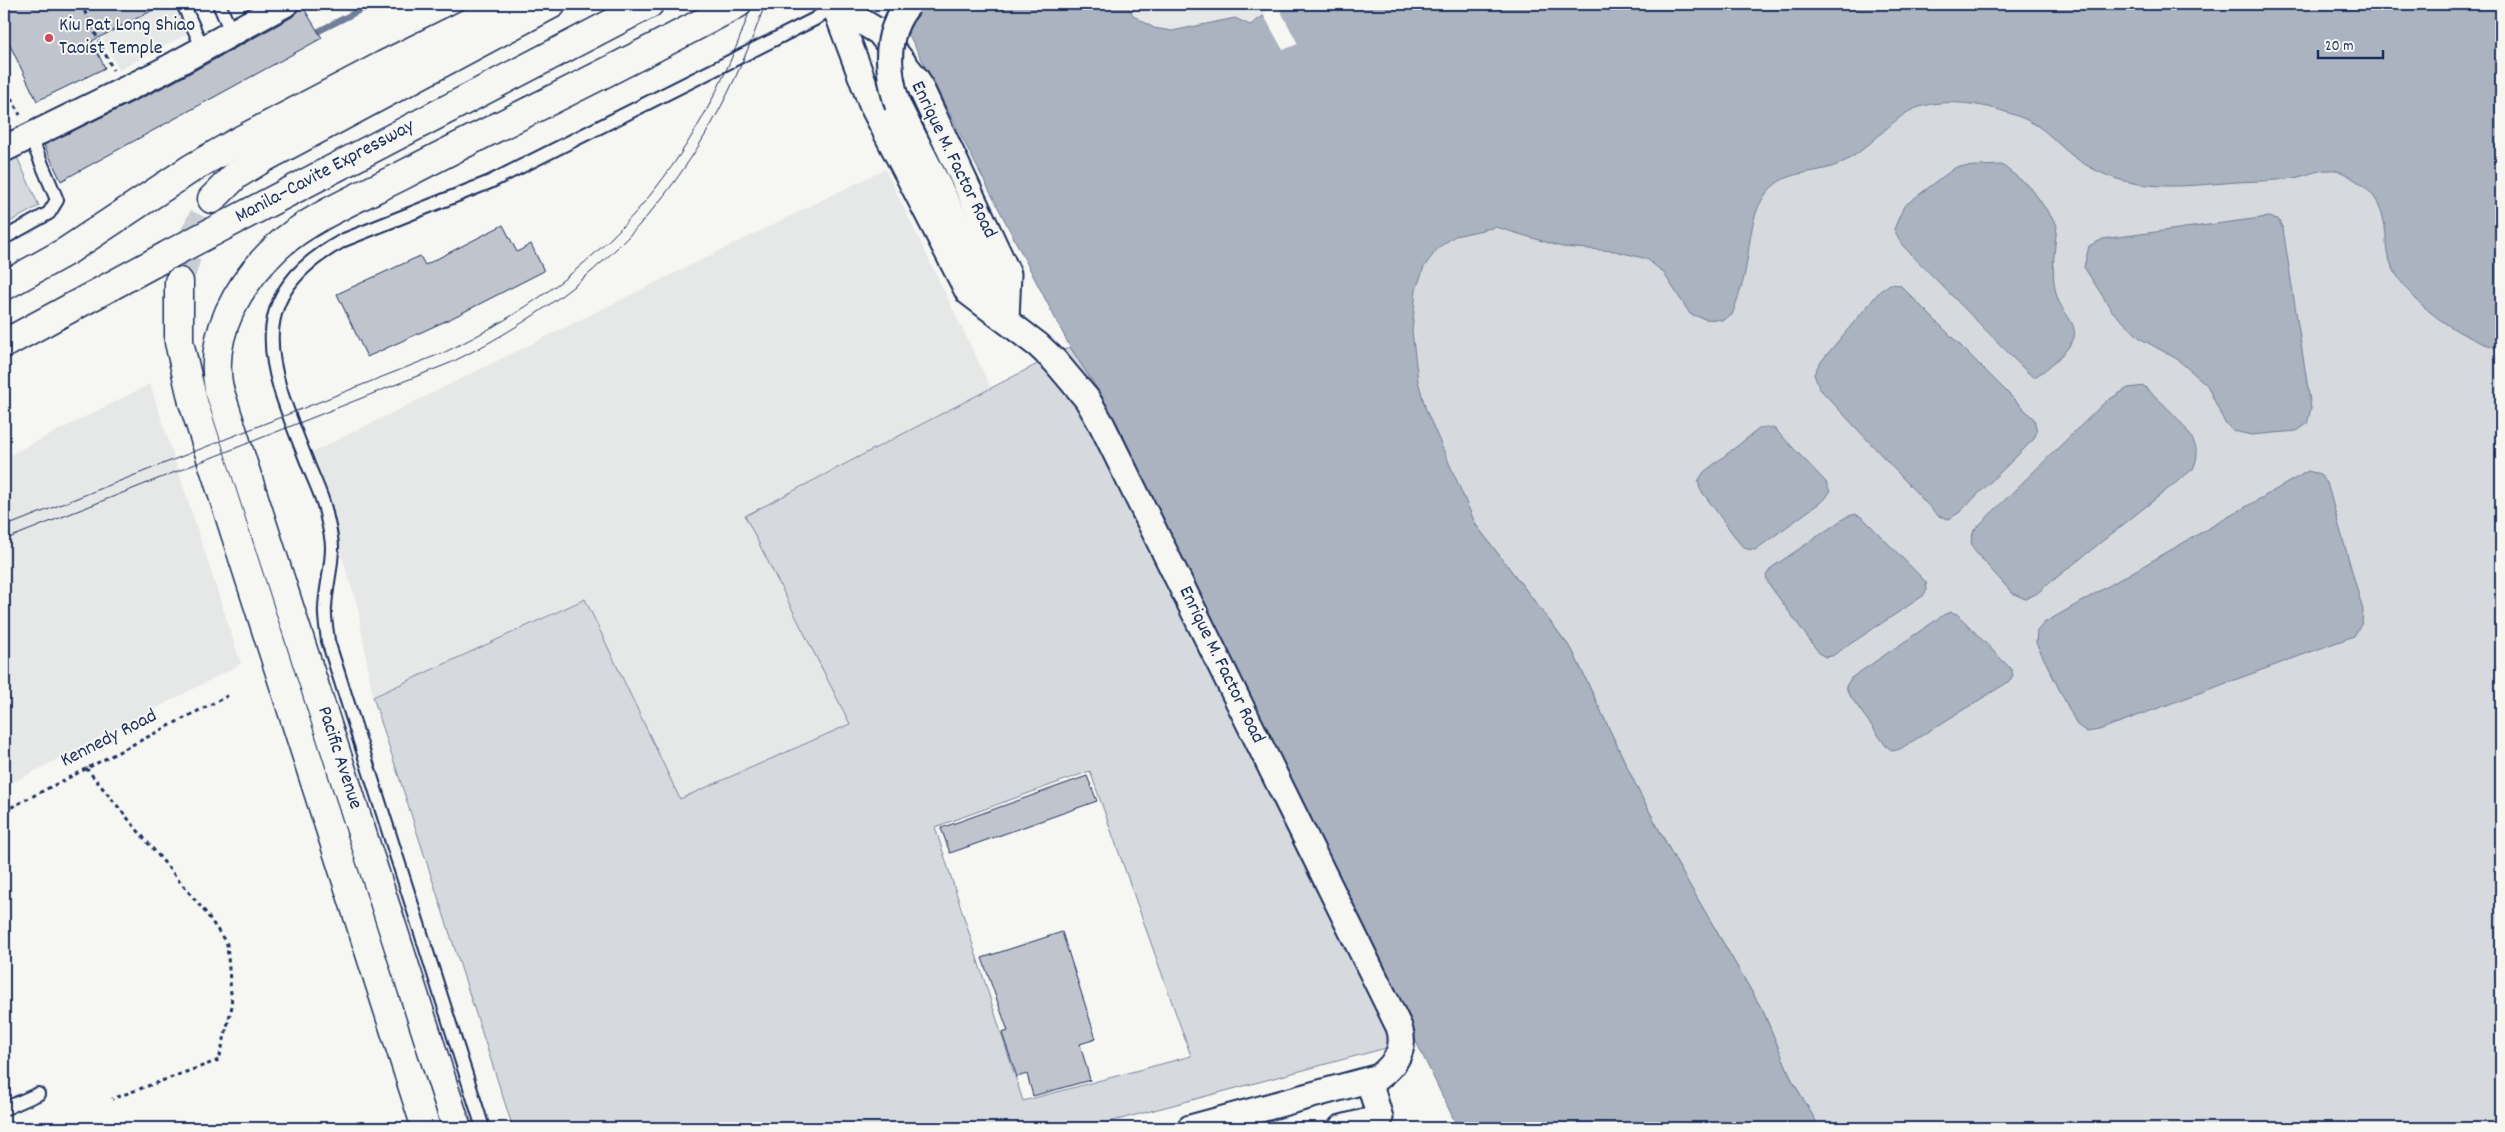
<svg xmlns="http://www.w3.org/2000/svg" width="2505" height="1132" viewBox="0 0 2505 1132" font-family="Dekko,sans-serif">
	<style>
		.built { fill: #e6e7e7 }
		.green { fill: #d6d9dd; stroke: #78849e; fill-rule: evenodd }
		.water { fill: #abb2c0; stroke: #717e99 }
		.pier { fill: #f6f6f2 }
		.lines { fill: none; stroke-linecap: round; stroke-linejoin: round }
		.stream { stroke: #717e99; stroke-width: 6 }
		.building { fill: #c0c4cd; stroke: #1b2f5e }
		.highway-tunnel { stroke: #caced4; stroke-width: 28; stroke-dasharray: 28 14; stroke-linecap: butt }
		.lane-casing { stroke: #1b2f5e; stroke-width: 16 }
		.street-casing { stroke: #1b2f5e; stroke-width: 29 }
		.secondary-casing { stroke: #1b2f5e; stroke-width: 31 }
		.highway-casing { stroke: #1b2f5e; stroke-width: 31 }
		.path { stroke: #1b2f5e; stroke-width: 3; stroke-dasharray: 4 4; stroke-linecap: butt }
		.lane { stroke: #f6f6f2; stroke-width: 12 }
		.street { stroke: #f6f6f2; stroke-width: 25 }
		.secondary { stroke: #f6f6f2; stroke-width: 28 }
		.highway { stroke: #f6f6f2; stroke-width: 28 }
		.tram { stroke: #1b2f5e; stroke-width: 1 }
		.street-bridge-casing { stroke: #1b2f5e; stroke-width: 29; stroke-linecap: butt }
		.highway-bridge-casing { stroke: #1b2f5e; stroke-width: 31; stroke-linecap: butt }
		.street-bridge { stroke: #f6f6f2; stroke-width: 25 }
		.highway-bridge { stroke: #f6f6f2; stroke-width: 28 }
		.poi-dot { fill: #d1495b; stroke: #f6f6f2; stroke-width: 2 }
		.labels { text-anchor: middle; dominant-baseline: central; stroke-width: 4; stroke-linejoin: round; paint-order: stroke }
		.poi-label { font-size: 20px; fill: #1b2f5e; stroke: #f6f6f2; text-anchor: start }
		.street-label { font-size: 20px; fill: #1b2f5e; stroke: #f6f6f2 }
	</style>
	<rect width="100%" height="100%" fill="#f6f6f2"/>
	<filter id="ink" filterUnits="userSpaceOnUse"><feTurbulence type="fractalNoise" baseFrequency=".02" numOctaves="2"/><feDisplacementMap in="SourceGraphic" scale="10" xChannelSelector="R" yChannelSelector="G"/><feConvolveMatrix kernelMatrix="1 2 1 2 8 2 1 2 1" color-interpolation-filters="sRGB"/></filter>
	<g filter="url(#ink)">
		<g class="built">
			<polygon points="85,4 191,4 202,26 119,70"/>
			<polygon points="1126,4 1281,4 1250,25 1235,18 1172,31 1154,28 1134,16"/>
			<polygon points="885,169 991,388 745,516 850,724 680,799 584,599 373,697 357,604 309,454"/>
			<polygon points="150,384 241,664 4,787 4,458"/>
		</g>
		<g class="green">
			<polygon points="2501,4 2501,1128 1820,1128 1792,1080 1763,1011 1679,867 1639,792 1572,650 1476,525 1359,282 1427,189"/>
			<polygon points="17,157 39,206 4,225 4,165"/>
			<path d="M1070,347L1103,398L1416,1040L1087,1128H513L373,697L585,599L680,799L850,724L745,516ZM1090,771L1191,1056L1023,1101L935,827Z"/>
		</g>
		<g class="water">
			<path d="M893,4H1126L1134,16L1154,28L1172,31L1235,18L1250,25L1281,4H2501V349C2459,339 2401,299 2388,256C2386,250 2386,242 2386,236C2383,207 2377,194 2352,178C2346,174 2336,169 2329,170C2317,170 2305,176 2294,178C2276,181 2257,181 2238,182C2208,184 2178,188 2147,185C2122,183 2093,172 2073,156C2058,145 2046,129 2029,121C1995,105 1936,92 1903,115C1881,131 1863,154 1839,164C1810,177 1783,167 1763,198C1749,220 1750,252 1744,277C1741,290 1736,303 1732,315L1723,320L1705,319L1690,314L1663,272L1647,259L1615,251L1562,247L1496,227L1455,236L1438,248L1424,267L1416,290L1412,331L1418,381L1426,410L1476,525L1572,650L1639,792L1679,867L1763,1011L1792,1080L1820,1128H1458L1103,398L1070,347Z"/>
			<path d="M2002,165L2031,188L2057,225C2055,250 2049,278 2059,302C2064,313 2077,324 2074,337C2072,348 2044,373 2034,377L2027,372L1902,245L1894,229L1904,206L1956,167Z"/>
			<polygon points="2268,217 2278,219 2283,229 2311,408 2307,424 2297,431 2251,435 2234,431 2225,423 2207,385 2177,359 2141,339 2112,311 2084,267 2089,246 2103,239"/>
			<polygon points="1890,284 1900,285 2034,419 2037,431 2034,439 1960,512 1949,519 1938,516 1819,388 1814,374 1819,364 1880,291"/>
			<path d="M2144,386C2161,402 2195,430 2197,454C2197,459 2195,464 2193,469L2036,594L2025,599L2012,593L1973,549L1971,541L1974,530L2105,402L2128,388Z"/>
			<polygon points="1767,427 1775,429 1826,482 1830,492 1825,499 1755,550 1747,549 1741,545 1700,489 1698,481 1704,472 1760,428"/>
			<polygon points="2308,471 2320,474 2327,483 2363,610 2362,623 2354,636 2099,730 2087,732 2077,725 2036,643 2037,631 2044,623"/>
			<polygon points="1855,514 1863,518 1926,582 1927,590 1923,596 1832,656 1825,657 1819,653 1768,583 1766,576 1771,568 1846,517"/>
			<polygon points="1951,612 1957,614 2011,669 2013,675 2010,681 1900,749 1893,751 1886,746 1848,693 1846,686 1851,678 1945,614"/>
		</g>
		<polygon class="pier" points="1277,4 1298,44 1283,50 1263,14"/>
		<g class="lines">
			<polyline class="stream" points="311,35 372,4"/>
		</g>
		<g class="building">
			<polygon points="4,4 165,4 92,41 105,68 37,101 4,33"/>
			<polygon points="303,7 322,38 61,181 44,145 168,85 292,17"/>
			<polygon points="503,225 517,252 531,244 544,271 450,319 367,357 337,294 420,256 425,265"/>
			<polygon points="1087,776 1097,801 950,853 941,828"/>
			<polygon points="1062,932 1096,1039 1080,1044 1090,1080 1033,1096 1027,1074 1017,1077 1002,1033 1008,1031 982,958"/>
		</g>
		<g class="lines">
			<polyline class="highway-tunnel" points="179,282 193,237 212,199"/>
			<defs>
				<g id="lane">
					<polyline points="183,4 203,49"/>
					<polyline points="219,4 232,34"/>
					<polyline points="4,238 49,213 57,200 30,136"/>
					<polyline points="4,1109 38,1094"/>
					<path d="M483,1128L328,641C327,630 324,618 325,607C326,587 332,567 332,547C332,536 328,524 326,513C323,498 315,482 309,467C273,374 234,299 344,240L490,182L815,19L834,5"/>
				</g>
				<g id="street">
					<path d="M834,4L872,105L968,292L1038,345L1055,361L1087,399L1102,425L1399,1027C1406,1048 1396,1064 1379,1077L1190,1128"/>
					<polyline points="834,5 879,32 917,80 1008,274 1006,319"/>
					<polyline points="898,106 1003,314"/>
					<polyline points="4,149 161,72 285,4"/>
					<polyline points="1341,1128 1380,1118 1369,1081"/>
				</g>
				<g id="secondary">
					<polyline points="219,389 457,1128"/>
					<polyline points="193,402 426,1128"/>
				</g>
				<g id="highway">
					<polyline points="212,199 236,175 262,159 552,4"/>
					<polyline points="214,231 649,4"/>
					<polyline points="179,282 179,342 193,402"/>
					<polyline points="4,286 67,251 192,168 241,140 384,65 507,4"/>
					<polyline points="4,344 170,254"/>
					<path d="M219,389C208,335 239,283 276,248C309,217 367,194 407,173C517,116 629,63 737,4"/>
				</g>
			</defs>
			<use href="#lane" class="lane-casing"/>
			<use href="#street" class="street-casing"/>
			<use href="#secondary" class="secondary-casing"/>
			<use href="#highway" class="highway-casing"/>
			<g class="path">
				<polyline points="81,4 113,70"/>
				<polyline points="4,84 20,115"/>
				<polyline points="86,768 206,913 227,944 232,1006 219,1060 112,1099"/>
				<polyline points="4,811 229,695"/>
			</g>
			<use href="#lane" class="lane"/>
			<use href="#street" class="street"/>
			<use href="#secondary" class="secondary"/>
			<use href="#highway" class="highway"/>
			<g class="tram">
				<path d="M4,527L445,352C601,277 697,168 752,4"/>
				<path d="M4,540L450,363C612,284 706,173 765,4"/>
			</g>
			<defs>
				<path id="street-bridge" d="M898,106C887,72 883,33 909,4"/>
				<polyline id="highway-bridge" points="170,254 214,231"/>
			</defs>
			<use href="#street-bridge" class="street-bridge-casing"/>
			<use href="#highway-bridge" class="highway-bridge-casing"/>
			<use href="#street-bridge" class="street-bridge"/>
			<use href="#highway-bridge" class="highway-bridge"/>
		</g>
	</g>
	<circle class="poi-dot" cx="49" cy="38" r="5"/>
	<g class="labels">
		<g class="poi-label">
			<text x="59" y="26">Kiu Pat Long Shiao<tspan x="59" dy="23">Taoist Temple</tspan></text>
		</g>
		<g class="street-label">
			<text transform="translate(953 160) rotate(64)">Enrique M. Factor Road</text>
			<text transform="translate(325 172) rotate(-28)">Manila–Cavite Expressway</text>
			<text transform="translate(1221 665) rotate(64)">Enrique M. Factor Road</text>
			<text transform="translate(109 739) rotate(-27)">Kennedy Road</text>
			<text transform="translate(339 758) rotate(72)">Pacific Avenue</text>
		</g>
	</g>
	<rect width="2505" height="1132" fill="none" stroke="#f6f6f2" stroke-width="20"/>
	<rect x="10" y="10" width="2485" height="1112" fill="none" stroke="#1b2f5e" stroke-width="2" filter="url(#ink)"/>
	<path d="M2318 50v8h65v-8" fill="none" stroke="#1b2f5e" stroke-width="2.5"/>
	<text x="2325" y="50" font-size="15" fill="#1b2f5e" stroke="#f6f6f2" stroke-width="4" paint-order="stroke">20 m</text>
</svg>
